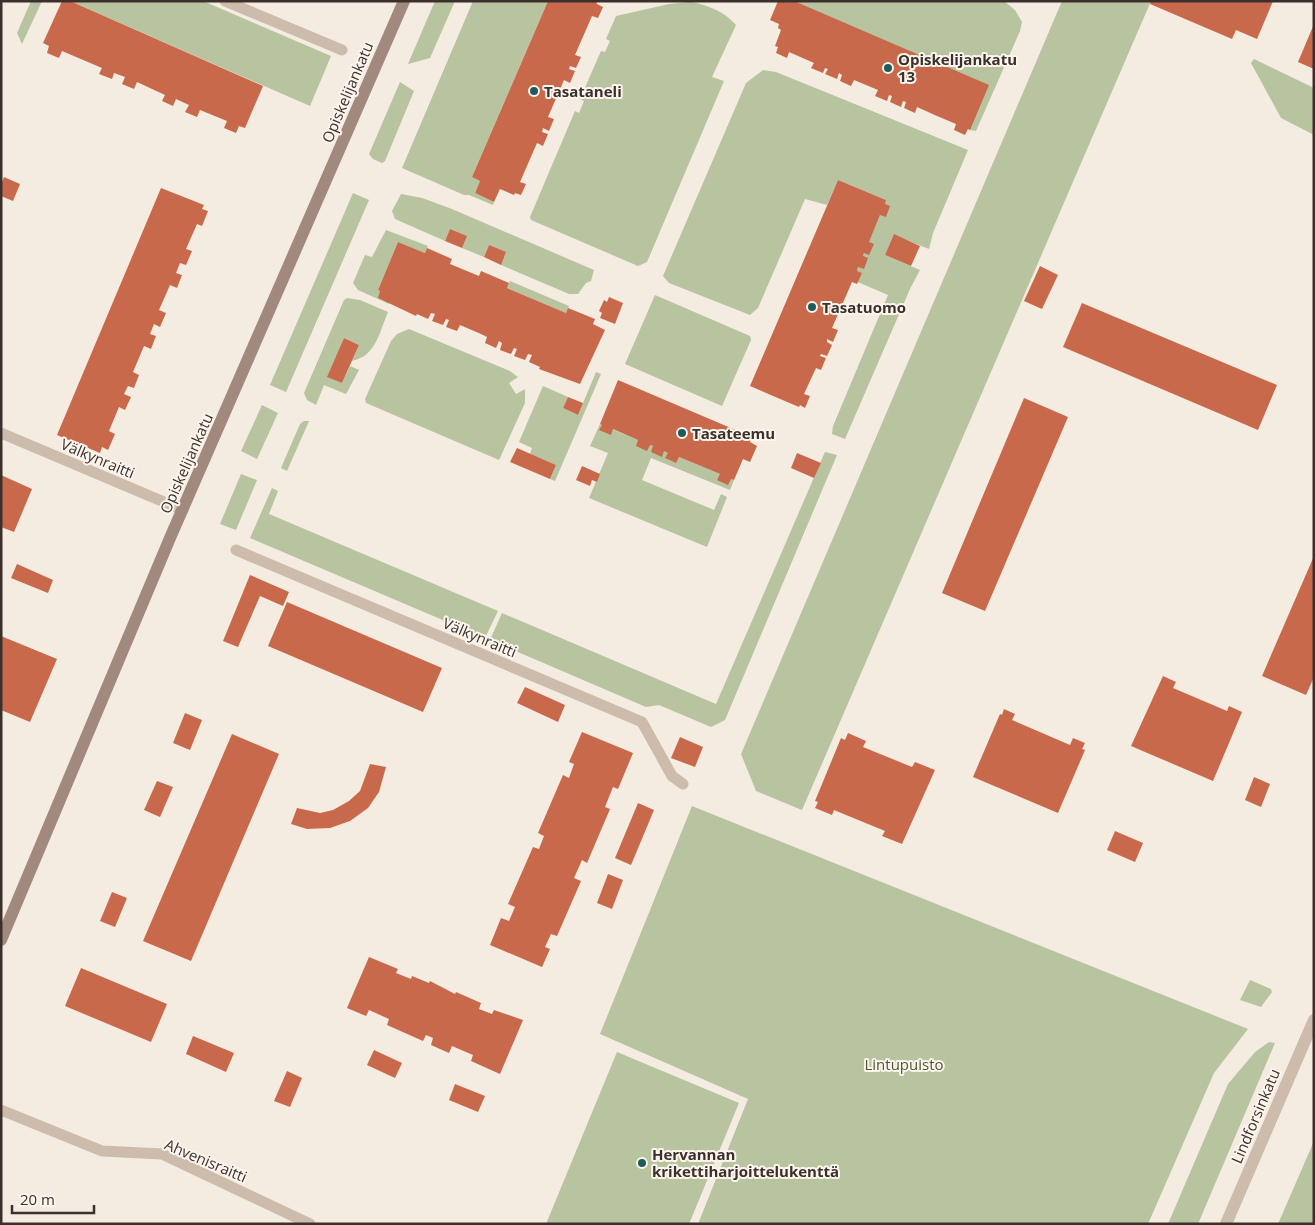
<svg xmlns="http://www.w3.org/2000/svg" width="1315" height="1225" viewBox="0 0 1315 1225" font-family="'Open Sans',sans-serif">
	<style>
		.green { fill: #b8c4a0 }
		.building { fill: #c8694b }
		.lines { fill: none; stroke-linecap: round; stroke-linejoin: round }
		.service { stroke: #cdbbac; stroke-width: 11 }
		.minor { stroke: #cdbbac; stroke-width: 12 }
		.secondary { stroke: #a18a7d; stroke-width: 12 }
		.poi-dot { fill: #1f5a5e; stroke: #fbf5ee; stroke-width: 2 }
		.labels { text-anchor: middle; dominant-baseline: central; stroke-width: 4; stroke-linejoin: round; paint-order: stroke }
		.poi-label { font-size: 15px; font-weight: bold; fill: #3b302b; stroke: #fbf5ee; text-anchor: start }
		.street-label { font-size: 15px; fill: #3b302b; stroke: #fbf5ee }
		.park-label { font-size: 15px; fill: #4a5a2e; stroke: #fbf5ee }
	</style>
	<rect width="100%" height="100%" fill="#f4ebe1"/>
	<g class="green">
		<polygon points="31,1 42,1 22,44 17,33"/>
		<polygon points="70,1 203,1 331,56 310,106"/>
		<polygon points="435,1 455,1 430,58 408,64"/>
		<polygon points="473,1 548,1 472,177 480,181 475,193 494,202 493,205 469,195 464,195 402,168"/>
		<polygon points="794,1 1004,1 1015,10 1022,22 1020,31 976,131 970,130"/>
		<polygon points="1062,1 1151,1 802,810 756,791 741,754"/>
		<path d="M691,2C708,5 725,12 736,25L712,77L724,81L647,262L638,266L531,220L530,217L575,111L579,113L584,101L580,99L601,51L605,52L610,41L606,39L616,16L669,4Z"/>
		<polygon points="1254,59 1314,88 1314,135 1281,118 1251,63"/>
		<polygon points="763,70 776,72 968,150 933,233 929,249 894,235 885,255 920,270 910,289 845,439 832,434 833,426 888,295 853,280 886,200 838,180 827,205 805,199 758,308 750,315 669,283 663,276 746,83"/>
		<polygon points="400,82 414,91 385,161 382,163 373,159 369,154"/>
		<polygon points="353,193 369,200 286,392 270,385"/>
		<polygon points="401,194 422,198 452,209 594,270 591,281 586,283 578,294 569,294 501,265 489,245 484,257 462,248 466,236 450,229 445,241 395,219 392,211"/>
		<polygon points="386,230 428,246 425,253 398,242 378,290 393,296 389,304 358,290 353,283 365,255 372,257"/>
		<polygon points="510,281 569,306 566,313 507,288"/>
		<polygon points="655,295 750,336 751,340 722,406 625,364"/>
		<path d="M347,298L360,300L388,312C379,333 376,356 352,361L359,345L344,338L328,377L342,383L350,366L359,370L346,394L324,385L316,405L307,400L304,393L344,300Z"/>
		<polygon points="409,329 510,371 518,377 509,383 516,394 525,389 525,403 499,460 366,403 365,399 391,341 397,334"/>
		<polygon points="596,372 601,374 555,481 550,479 556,465 530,454 532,448 519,442 543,386 568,397 563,408 578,415"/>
		<polygon points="262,405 278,413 257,459 241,451"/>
		<polygon points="304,421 309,421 287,471 281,468 300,424"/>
		<polygon points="600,424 734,480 730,490 651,458 642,480 714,510 721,494 727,497 707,547 589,498 608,453 590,446"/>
		<polygon points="825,452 837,455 725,720 711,727 659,705 646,707 490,640 502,613 716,704"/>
		<polygon points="241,474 257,480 236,530 220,524"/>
		<polygon points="272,488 278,491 269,514 498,611 485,638 250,538"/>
		<polygon points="692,806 1248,1029 1214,1073 1148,1224 698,1224 748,1099 600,1034"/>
		<polygon points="1250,980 1271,989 1272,992 1261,1007 1240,1000"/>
		<polygon points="1269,1042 1275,1043 1198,1224 1168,1224 1228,1084 1255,1052"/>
		<polygon points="617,1052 739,1103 689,1224 546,1224"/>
		<polygon points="1314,1141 1314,1224 1278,1224"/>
	</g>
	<g class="building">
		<polygon points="62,1 70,1 263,86 245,128 239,126 236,133 224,128 227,121 200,110 197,117 185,112 189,105 176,99 173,106 162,101 165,95 137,82 134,89 122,84 125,77 114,73 112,79 99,74 102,68 62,51 59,58 47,53 49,46 43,43"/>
		<polygon points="548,1 596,1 597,4 603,7 598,18 592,16 575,55 581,57 576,68 570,66 569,69 575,71 570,83 564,80 548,117 554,119 549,131 543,128 542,132 548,134 543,146 537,143 520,182 526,184 521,195 515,193 514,195 500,189 494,202 475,193 480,181 472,177"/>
		<polygon points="778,1 794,1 989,85 970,130 968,129 965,135 954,130 956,124 937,116 917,107 915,113 904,108 906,102 903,101 901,107 890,102 892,96 889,95 887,101 875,96 878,90 854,80 851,86 840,81 842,75 839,73 837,79 825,74 828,69 825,68 823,73 811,68 814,63 789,52 787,58 776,53 778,47 775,46 781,30 778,28 779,24 770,20"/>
		<polygon points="1151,1 1273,1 1257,39 1236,30 1232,39 1150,4"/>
		<polygon points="1314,24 1314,69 1298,62"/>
		<polygon points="4,177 20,184 13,201 1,196 1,185"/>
		<polygon points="838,180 886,200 885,204 890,206 886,217 880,215 869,242 874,244 869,255 864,253 863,256 868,258 864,269 858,267 857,271 862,273 857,284 852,282 832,328 838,330 833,342 827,339 827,342 832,345 827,356 821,354 820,356 826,358 821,370 816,368 804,394 810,396 805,408 800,405 799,407 750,386"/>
		<polygon points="161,188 204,205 202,209 208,211 202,226 197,224 186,249 192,251 186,265 180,263 176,273 182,275 177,288 170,285 159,310 166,313 160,327 154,324 150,334 156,336 151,349 144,346 133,372 139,375 134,388 128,386 124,394 131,397 125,410 119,407 109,431 115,434 108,450 102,447 100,453 57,435"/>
		<polygon points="450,229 467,236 462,248 445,241"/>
		<polygon points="894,234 920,246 911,266 885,255"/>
		<polygon points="398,242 425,253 427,248 452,259 450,264 479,276 481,271 509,283 507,288 566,313 568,308 595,319 593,324 605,330 580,384 539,369 540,367 529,362 532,355 528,354 525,360 514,356 517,349 514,348 511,354 500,350 502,343 499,341 496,348 485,343 487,337 481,334 460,325 457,331 446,327 449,320 446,319 443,325 432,321 435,314 431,313 428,319 417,314 416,316 378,298 380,291 378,290"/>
		<polygon points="489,245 506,252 501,265 484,257"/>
		<polygon points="1040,266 1058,275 1042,309 1024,301"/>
		<polygon points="609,297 623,303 615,324 600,318 602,313 599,311 604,300 607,302"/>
		<polygon points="1082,303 1277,385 1258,430 1063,347"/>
		<polygon points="344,338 359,345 342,383 327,377"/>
		<polygon points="618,380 752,437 750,442 757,446 750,462 743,459 734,480 731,479 728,485 717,480 720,474 679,457 676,463 665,458 668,453 664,451 662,457 651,452 653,446 650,445 647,451 636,446 638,440 613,429 611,435 599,430 602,425 600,424"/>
		<polygon points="568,397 583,403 578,415 563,408"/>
		<polygon points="1024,398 1068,417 985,611 942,593"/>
		<polygon points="517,448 556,465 550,479 510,462"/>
		<polygon points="797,453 821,463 814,478 791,468"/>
		<polygon points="582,466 600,474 597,482 592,480 590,486 576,480"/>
		<polygon points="1,475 32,489 14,532 1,527"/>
		<polygon points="1314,556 1314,677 1306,695 1262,676"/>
		<polygon points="17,564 53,580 48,593 11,578"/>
		<polygon points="250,575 289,592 283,606 260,596 238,647 223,641"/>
		<polygon points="287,602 442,668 423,712 268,646"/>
		<polygon points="1,636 57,659 30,722 1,710"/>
		<polygon points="1163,676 1176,682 1173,688 1227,711 1229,706 1242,712 1213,781 1131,746"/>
		<polygon points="525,687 565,705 558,722 517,703"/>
		<polygon points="1004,709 1015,714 1012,720 1070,745 1073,738 1085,743 1082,749 1085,750 1058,813 973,777 1000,714 1002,715"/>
		<polygon points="185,713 202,720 190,750 173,743"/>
		<polygon points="582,732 633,753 618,789 613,787 605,807 610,809 587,863 582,860 574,878 581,881 557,936 551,934 545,947 550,949 542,967 490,945 501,918 509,921 515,907 508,904 533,847 539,849 544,836 538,833 563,775 569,778 574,764 569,762"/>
		<polygon points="848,733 866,741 863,747 912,767 915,762 935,770 902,844 882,836 885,831 834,810 832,815 815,808 818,802 815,801 841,738 845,740"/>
		<polygon points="232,734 279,754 191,961 143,941"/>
		<polygon points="680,737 703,747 695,767 671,758"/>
		<polygon points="370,764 386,767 379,792 368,808 350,821 330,828 307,829 291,824 297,808 320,813 333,810 349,801 360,791"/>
		<polygon points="1254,777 1270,784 1261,807 1245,800"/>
		<polygon points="157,781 173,787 160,817 144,810"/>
		<polygon points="638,803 654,810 631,865 615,858"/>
		<polygon points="1115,831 1143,843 1135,862 1107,850"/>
		<polygon points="608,874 623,880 612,909 597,903"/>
		<polygon points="112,892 127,898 115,927 100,921"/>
		<polygon points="369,957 398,969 396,973 411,979 412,976 429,983 430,981 455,994 456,992 481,1003 479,1009 492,1014 494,1010 523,1020 500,1074 471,1061 473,1055 452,1046 449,1053 431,1045 433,1038 426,1035 423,1041 387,1025 389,1019 369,1010 366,1016 347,1008"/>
		<polygon points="81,968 167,1004 151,1042 65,1006"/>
		<polygon points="193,1036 234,1053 226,1072 186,1054"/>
		<polygon points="374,1050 402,1063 395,1078 367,1065"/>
		<polygon points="287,1071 302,1078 290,1107 274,1101"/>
		<polygon points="455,1084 485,1096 478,1112 449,1100"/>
	</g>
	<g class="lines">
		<g class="service">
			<polyline points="225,1 342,50"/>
			<polyline points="1,433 183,510"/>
			<polyline points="236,550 642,722 672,776 683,784"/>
			<polyline points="1,1110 102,1151 162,1154 310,1224"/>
		</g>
		<polyline class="minor" points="1226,1224 1314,1020"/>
		<polyline class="secondary" points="1,940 170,538 404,1"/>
	</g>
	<g class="poi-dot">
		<circle cx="888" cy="68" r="5"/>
		<circle cx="534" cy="91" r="5"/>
		<circle cx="812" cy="307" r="5"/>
		<circle cx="682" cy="433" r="5"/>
		<circle cx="642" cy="1163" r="5"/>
	</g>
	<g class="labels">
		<g class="poi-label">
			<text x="898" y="59">Opiskelijankatu<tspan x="898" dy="17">13</tspan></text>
			<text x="544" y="91">Tasataneli</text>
			<text x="822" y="307">Tasatuomo</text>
			<text x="692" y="433">Tasateemu</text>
			<text x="652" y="1154">Hervannan<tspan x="652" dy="17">krikettiharjoittelukenttä</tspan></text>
		</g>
		<g class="street-label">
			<text transform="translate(347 92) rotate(-67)">Opiskelijankatu</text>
			<text transform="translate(98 458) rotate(23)">Välkynraitti</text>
			<text transform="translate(186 463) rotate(-66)">Opiskelijankatu</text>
			<text transform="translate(480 637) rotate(23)">Välkynraitti</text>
			<text transform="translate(1255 1116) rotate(-67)">Lindforsinkatu</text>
			<text transform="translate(206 1160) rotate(23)">Ahvenisraitti</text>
		</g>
		<g class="park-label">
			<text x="904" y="1064">Lintupuisto</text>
		</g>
	</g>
	<rect width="1315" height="1225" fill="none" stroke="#3b302b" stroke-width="5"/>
	<path d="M12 1205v8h82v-8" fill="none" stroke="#3b302b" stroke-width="2.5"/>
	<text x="20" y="1205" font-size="15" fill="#3b302b" stroke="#fbf5ee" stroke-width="4" paint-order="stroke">20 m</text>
</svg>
